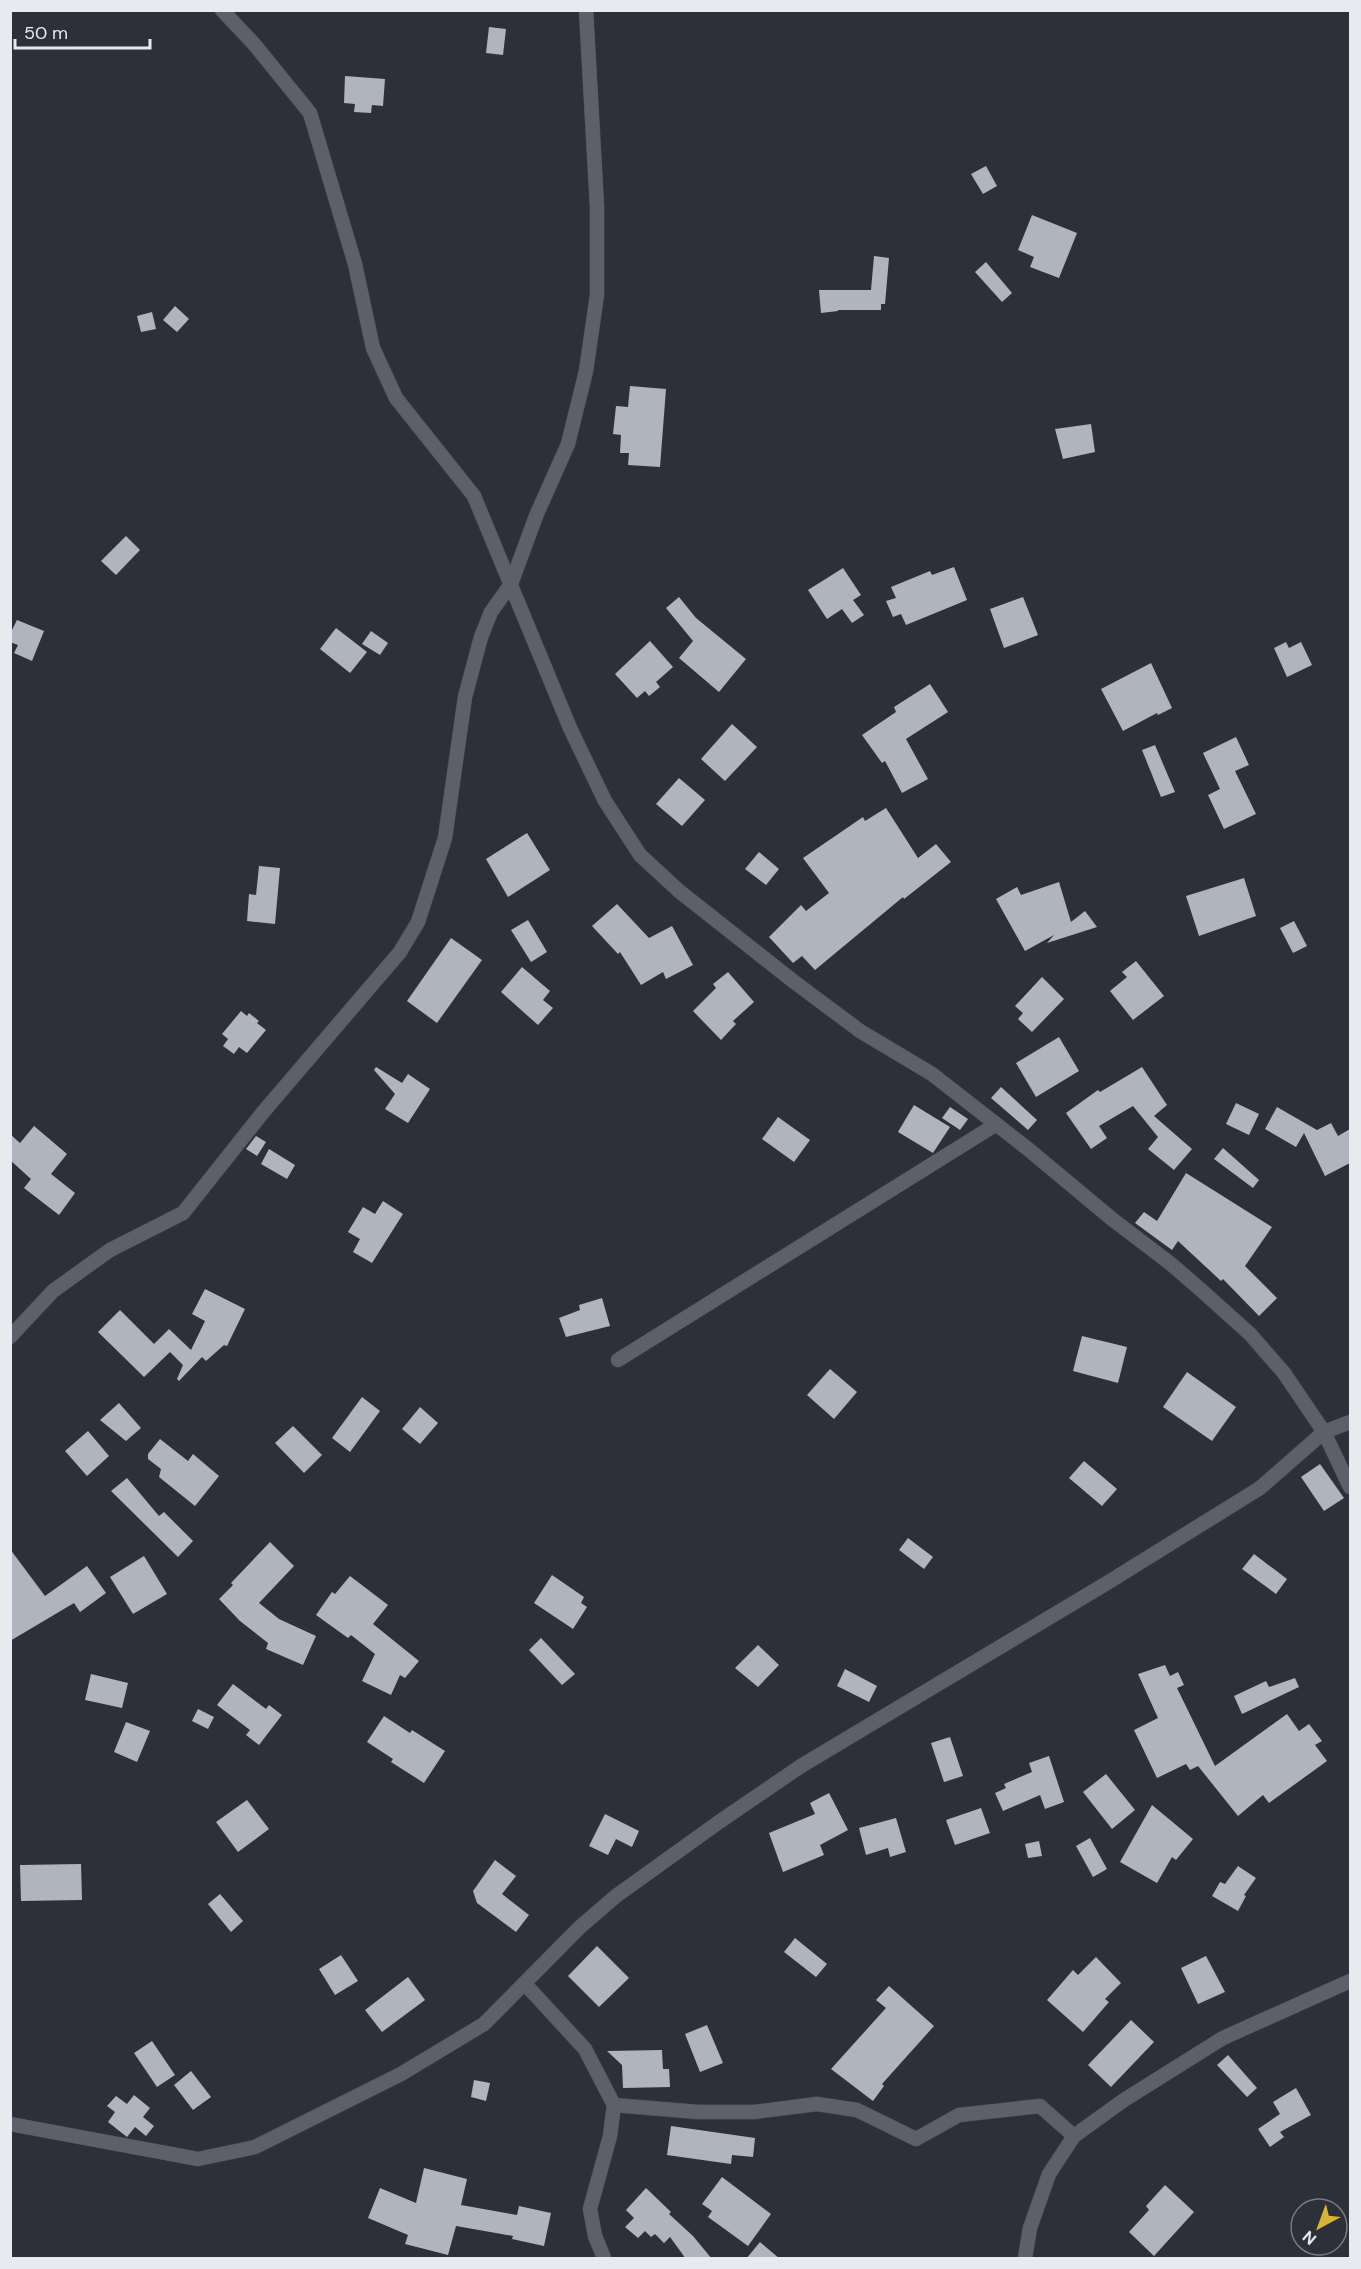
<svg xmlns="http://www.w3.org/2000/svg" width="1361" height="2269" viewBox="0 0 1361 2269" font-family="'DM Sans',sans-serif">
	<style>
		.building { fill: #b0b4bf }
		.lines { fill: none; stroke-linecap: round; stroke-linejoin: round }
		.minor-casing { stroke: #4d4f56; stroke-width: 15 }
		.minor { stroke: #5d606a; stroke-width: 14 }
	</style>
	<rect width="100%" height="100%" fill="#2e3039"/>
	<g class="building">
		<polygon points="489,27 506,29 503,55 486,53"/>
		<polygon points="345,76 385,79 383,106 372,105 371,113 354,112 355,104 344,103"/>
		<polygon points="986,166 997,186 983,194 971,174"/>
		<polygon points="1032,215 1077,233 1059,278 1030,267 1034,257 1018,250"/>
		<polygon points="874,256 889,258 885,304 881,304 881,310 838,310 838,311 821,313 819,290 871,290"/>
		<polygon points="986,262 1012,293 1002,302 975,272"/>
		<polygon points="175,306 189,319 177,332 163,320"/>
		<polygon points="152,312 156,329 141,332 137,316"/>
		<polygon points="630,386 666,389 660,467 628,465 629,453 620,453 621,435 613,434 616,406 628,407"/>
		<polygon points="1091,424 1095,452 1063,459 1055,429"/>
		<polygon points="126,536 140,550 116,575 101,561"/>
		<polygon points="954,567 967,600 906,625 901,614 893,617 886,601 896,598 891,587 930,571 932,575"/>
		<polygon points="843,568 861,595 853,600 864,615 852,623 842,609 827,619 808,590"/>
		<polygon points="679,597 696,618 746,659 719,692 679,658 693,641 666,608"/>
		<polygon points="1023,597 1038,635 1004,648 990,609"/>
		<polygon points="17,620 44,631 32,661 14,653 18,645 10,642 10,634"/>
		<polygon points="336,628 367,652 350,673 320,649"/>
		<polygon points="371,631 388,643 380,655 362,644"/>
		<polygon points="650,641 673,667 656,682 660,687 649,696 645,691 637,698 615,674"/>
		<polygon points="1286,642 1289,648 1301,642 1312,665 1287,677 1274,648"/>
		<polygon points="1151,663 1172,708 1158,715 1157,713 1123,731 1101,689"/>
		<polygon points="930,684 948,712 906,739 928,779 902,793 885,761 882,763 862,735 896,712 894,707"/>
		<polygon points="732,724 757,747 725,781 701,759"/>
		<polygon points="1236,737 1249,765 1235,771 1256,814 1224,829 1208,795 1220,789 1203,753"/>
		<polygon points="1155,745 1175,792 1161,797 1142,750"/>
		<polygon points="679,778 705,800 682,826 656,804"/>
		<polygon points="886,808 918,858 936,844 951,862 904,899 903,897 815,970 802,956 793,963 769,937 801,905 806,911 829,893 803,858 863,817 865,821"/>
		<polygon points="527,833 550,870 508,897 486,859"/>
		<polygon points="759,852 779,869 766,885 745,869"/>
		<polygon points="259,866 280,868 275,924 247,921 249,894 256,895"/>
		<polygon points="1244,878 1256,916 1199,936 1186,896"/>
		<polygon points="1059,882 1071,922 1085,911 1097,927 1047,943 1054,935 1025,951 996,899 1017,887 1021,895"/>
		<polygon points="617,904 649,938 672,926 693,965 666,979 663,972 641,985 620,952 618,954 592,926"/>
		<polygon points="528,920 547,952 531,962 511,930"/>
		<polygon points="1294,921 1307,946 1293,953 1280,928"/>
		<polygon points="451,938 482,960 437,1023 407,1001"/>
		<polygon points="1136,961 1164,996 1133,1020 1110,991 1127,977 1122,972"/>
		<polygon points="522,967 550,991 543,1000 553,1008 538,1025 501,992"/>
		<polygon points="728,972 754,1002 733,1021 736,1024 721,1040 693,1011 716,988 713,984"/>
		<polygon points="1042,977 1064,999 1032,1032 1018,1019 1023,1013 1015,1006"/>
		<polygon points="241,1011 247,1016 249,1013 259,1021 257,1023 266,1030 247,1053 239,1047 234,1054 223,1046 228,1039 222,1034"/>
		<polygon points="1059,1037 1079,1071 1036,1097 1016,1063"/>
		<polygon points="376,1067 402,1083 408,1074 430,1089 408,1123 385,1109 395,1094 374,1070"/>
		<polygon points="1142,1067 1167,1105 1154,1116 1192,1149 1174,1170 1148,1149 1158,1137 1133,1106 1099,1126 1107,1138 1091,1149 1066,1113 1098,1090 1100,1092"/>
		<polygon points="1001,1087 1037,1120 1028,1130 991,1098"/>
		<polygon points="1236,1103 1259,1114 1249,1135 1226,1124"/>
		<polygon points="914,1105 950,1127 933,1153 898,1132"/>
		<polygon points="950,1107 968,1119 960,1130 942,1118"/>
		<polygon points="1277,1107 1317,1130 1331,1123 1338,1136 1350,1129 1350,1163 1325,1176 1304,1133 1296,1147 1265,1129"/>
		<polygon points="778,1117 810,1140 794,1162 762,1139"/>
		<polygon points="34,1126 67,1154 51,1174 75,1193 59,1215 24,1188 31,1179 10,1160 10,1134 20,1143"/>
		<polygon points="256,1136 266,1142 257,1156 246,1149"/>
		<polygon points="1223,1148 1259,1180 1253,1188 1214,1159"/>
		<polygon points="269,1149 295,1165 287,1179 261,1164"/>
		<polygon points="1186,1173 1272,1227 1245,1266 1277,1298 1259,1316 1223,1279 1221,1281 1178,1241 1172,1250 1135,1223 1144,1212 1157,1221"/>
		<polygon points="383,1201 403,1214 372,1263 353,1252 360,1239 348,1232 363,1207 375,1214"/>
		<polygon points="205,1289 245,1309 227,1346 224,1345 206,1361 202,1357 179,1381 177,1379 183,1365 170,1352 144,1377 98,1332 120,1310 154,1344 169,1329 191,1350 205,1321 192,1314"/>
		<polygon points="602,1298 610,1326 566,1337 559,1318 580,1310 579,1305"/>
		<polygon points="1082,1336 1127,1347 1118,1383 1073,1371"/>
		<polygon points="830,1369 857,1392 834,1419 807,1395"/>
		<polygon points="1187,1372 1236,1407 1212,1441 1163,1407"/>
		<polygon points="362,1397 380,1411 350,1452 332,1438"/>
		<polygon points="119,1403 141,1428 126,1441 100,1420"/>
		<polygon points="420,1407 438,1423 420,1444 402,1429"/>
		<polygon points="293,1426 322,1455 304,1473 275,1443"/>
		<polygon points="88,1431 109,1456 87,1476 65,1451"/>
		<polygon points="160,1439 188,1461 193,1454 219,1476 195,1506 159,1477 161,1469 148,1459 148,1454"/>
		<polygon points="1084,1461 1117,1489 1102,1506 1069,1478"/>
		<polygon points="1320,1464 1344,1498 1324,1511 1301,1477"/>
		<polygon points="127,1478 159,1516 164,1512 193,1541 178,1557 111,1491"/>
		<polygon points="908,1538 933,1557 924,1569 899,1550"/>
		<polygon points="270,1542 294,1566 259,1603 279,1619 316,1636 303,1665 266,1649 268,1643 240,1621 219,1599 233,1585 231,1583"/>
		<polygon points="10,1549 45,1596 87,1566 106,1593 80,1612 74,1603 10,1641"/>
		<polygon points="1254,1554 1287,1579 1276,1594 1242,1569"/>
		<polygon points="144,1556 167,1594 133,1614 110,1577"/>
		<polygon points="552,1575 584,1597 581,1603 587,1607 573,1629 534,1603"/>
		<polygon points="350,1576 388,1605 373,1624 419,1661 405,1678 400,1675 391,1695 362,1681 375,1654 351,1635 348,1638 316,1615 332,1592 335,1594"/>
		<polygon points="541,1638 575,1674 562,1685 529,1650"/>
		<polygon points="758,1645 779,1665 758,1687 735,1668"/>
		<polygon points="1165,1665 1170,1676 1178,1672 1184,1685 1177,1688 1215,1766 1287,1714 1299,1731 1309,1724 1322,1741 1315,1745 1327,1761 1269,1803 1263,1795 1238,1816 1198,1766 1190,1770 1186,1764 1157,1778 1134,1730 1158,1718 1138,1674"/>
		<polygon points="845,1669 877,1686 869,1702 837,1686"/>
		<polygon points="91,1674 128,1683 122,1708 85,1700"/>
		<polygon points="1295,1678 1299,1687 1242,1714 1234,1696 1266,1681 1269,1687"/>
		<polygon points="233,1684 266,1709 269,1705 282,1715 259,1745 246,1735 250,1730 217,1705"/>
		<polygon points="198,1709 214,1717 208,1729 192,1721"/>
		<polygon points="384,1716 410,1733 412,1730 445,1751 424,1783 391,1762 393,1759 367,1742"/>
		<polygon points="126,1722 150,1731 137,1762 114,1752"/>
		<polygon points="950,1737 963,1776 944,1782 931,1743"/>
		<polygon points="1049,1756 1064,1802 1045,1809 1040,1795 1003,1811 995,1793 1006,1788 1004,1784 1032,1772 1029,1763"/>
		<polygon points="1106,1774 1135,1810 1112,1829 1083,1792"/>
		<polygon points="829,1793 848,1830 820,1845 824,1855 783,1872 769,1833 815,1814 810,1803"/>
		<polygon points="247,1800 269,1829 238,1852 216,1822"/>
		<polygon points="1152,1805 1193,1839 1176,1860 1172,1857 1157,1883 1120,1862"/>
		<polygon points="981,1808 990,1833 955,1845 946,1820"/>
		<polygon points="605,1814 639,1831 632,1847 616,1839 608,1855 589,1846"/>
		<polygon points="896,1818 906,1852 890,1857 888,1848 866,1855 859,1828"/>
		<polygon points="1090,1838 1107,1869 1093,1877 1076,1846"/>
		<polygon points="1039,1841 1042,1856 1028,1858 1025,1844"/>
		<polygon points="495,1860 516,1876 502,1894 529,1915 516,1932 477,1903 473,1891"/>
		<polygon points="81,1864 82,1900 21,1901 20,1865"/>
		<polygon points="1238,1866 1256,1878 1244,1895 1246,1896 1238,1911 1212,1896 1220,1882 1225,1884"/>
		<polygon points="220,1894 243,1921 231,1932 208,1904"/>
		<polygon points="795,1938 827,1964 816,1977 784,1952"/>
		<polygon points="597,1946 629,1978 599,2007 568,1976"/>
		<polygon points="341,1955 358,1981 335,1995 319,1969"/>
		<polygon points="1206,1956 1225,1992 1198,2004 1181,1968"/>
		<polygon points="1096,1957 1121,1983 1105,1999 1109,2002 1083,2032 1047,2000 1073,1970 1078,1975"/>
		<polygon points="408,1977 425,2000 382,2032 365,2010"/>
		<polygon points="889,1986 934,2026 882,2084 884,2086 873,2101 831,2069 886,2008 876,2000"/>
		<polygon points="1131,2020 1154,2042 1111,2087 1088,2065"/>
		<polygon points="707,2025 723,2063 700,2072 685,2034"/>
		<polygon points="152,2041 175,2075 157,2087 134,2053"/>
		<polygon points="662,2050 663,2069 669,2069 670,2087 623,2088 622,2065 607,2051"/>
		<polygon points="1228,2055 1257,2088 1247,2097 1217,2065"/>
		<polygon points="191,2071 211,2097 193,2110 174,2085"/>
		<polygon points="474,2080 490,2083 486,2101 471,2097"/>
		<polygon points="1296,2088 1311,2115 1280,2132 1284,2137 1270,2147 1258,2129 1280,2114 1273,2102"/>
		<polygon points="134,2095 150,2108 143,2117 154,2126 146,2136 135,2127 127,2137 108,2122 115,2112 107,2106 116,2096 127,2104"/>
		<polygon points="671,2126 755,2138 753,2157 732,2155 731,2164 667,2155"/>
		<polygon points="424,2168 467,2179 461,2205 517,2215 519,2206 551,2213 544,2246 512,2239 513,2236 456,2226 448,2255 405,2244 408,2235 368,2218 380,2188 416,2203"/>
		<polygon points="722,2177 771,2214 748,2246 708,2217 712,2211 702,2204"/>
		<polygon points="1165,2185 1194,2212 1154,2256 1129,2232 1149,2210 1146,2206"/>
		<polygon points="646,2188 671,2212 669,2214 693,2236 712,2259 686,2259 670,2237 664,2243 655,2234 651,2237 645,2231 638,2238 625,2227 634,2218 626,2210"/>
		<polygon points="760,2242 780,2259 746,2259"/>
	</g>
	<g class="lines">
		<defs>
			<g id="minor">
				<polyline points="222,10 254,44 310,113 355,264 373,348 396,398 474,496 570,728 605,801 640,855 679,891 793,981 860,1031 932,1074 1028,1149 1112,1219 1171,1264 1201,1290 1250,1334 1284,1373 1324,1432 1350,1487"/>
				<polyline points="10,1337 53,1291 110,1250 183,1213 264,1111 400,952 418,922 445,838 465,697 481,637 491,612 511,584 536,516 568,444 586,371 597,295 597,207 586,10"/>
				<polyline points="618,1360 995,1125"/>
				<polyline points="525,1984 585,2049 614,2105 698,2112 754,2112 817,2104 857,2110 916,2139 959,2115 1040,2106 1074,2136"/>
				<polyline points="10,2124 198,2159 255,2147 401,2074 484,2024 580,1927 616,1896 719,1822 801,1766 1107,1583 1260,1488 1324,1432 1350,1422"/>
				<polyline points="604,2258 595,2236 590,2209 610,2136 614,2105"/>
				<polyline points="1025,2258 1030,2228 1049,2174 1074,2136 1124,2100 1223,2038 1350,1981"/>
			</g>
		</defs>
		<use href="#minor" class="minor-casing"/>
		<use href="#minor" class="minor"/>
	</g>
	<rect width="1361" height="2269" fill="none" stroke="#e9eaf0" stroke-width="24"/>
	<g transform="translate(1319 2227) rotate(221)"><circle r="28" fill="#2e3039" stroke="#797a82" stroke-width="1.5"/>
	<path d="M0-4.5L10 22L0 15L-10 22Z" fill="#d8b434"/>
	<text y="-9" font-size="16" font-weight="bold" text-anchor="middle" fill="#e9eaf0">N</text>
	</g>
	<path d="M15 39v9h135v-9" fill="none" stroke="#e9eaf0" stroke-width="3"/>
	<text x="24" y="39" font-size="18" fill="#e9eaf0" stroke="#2e3039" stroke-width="4.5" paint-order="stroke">50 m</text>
</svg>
